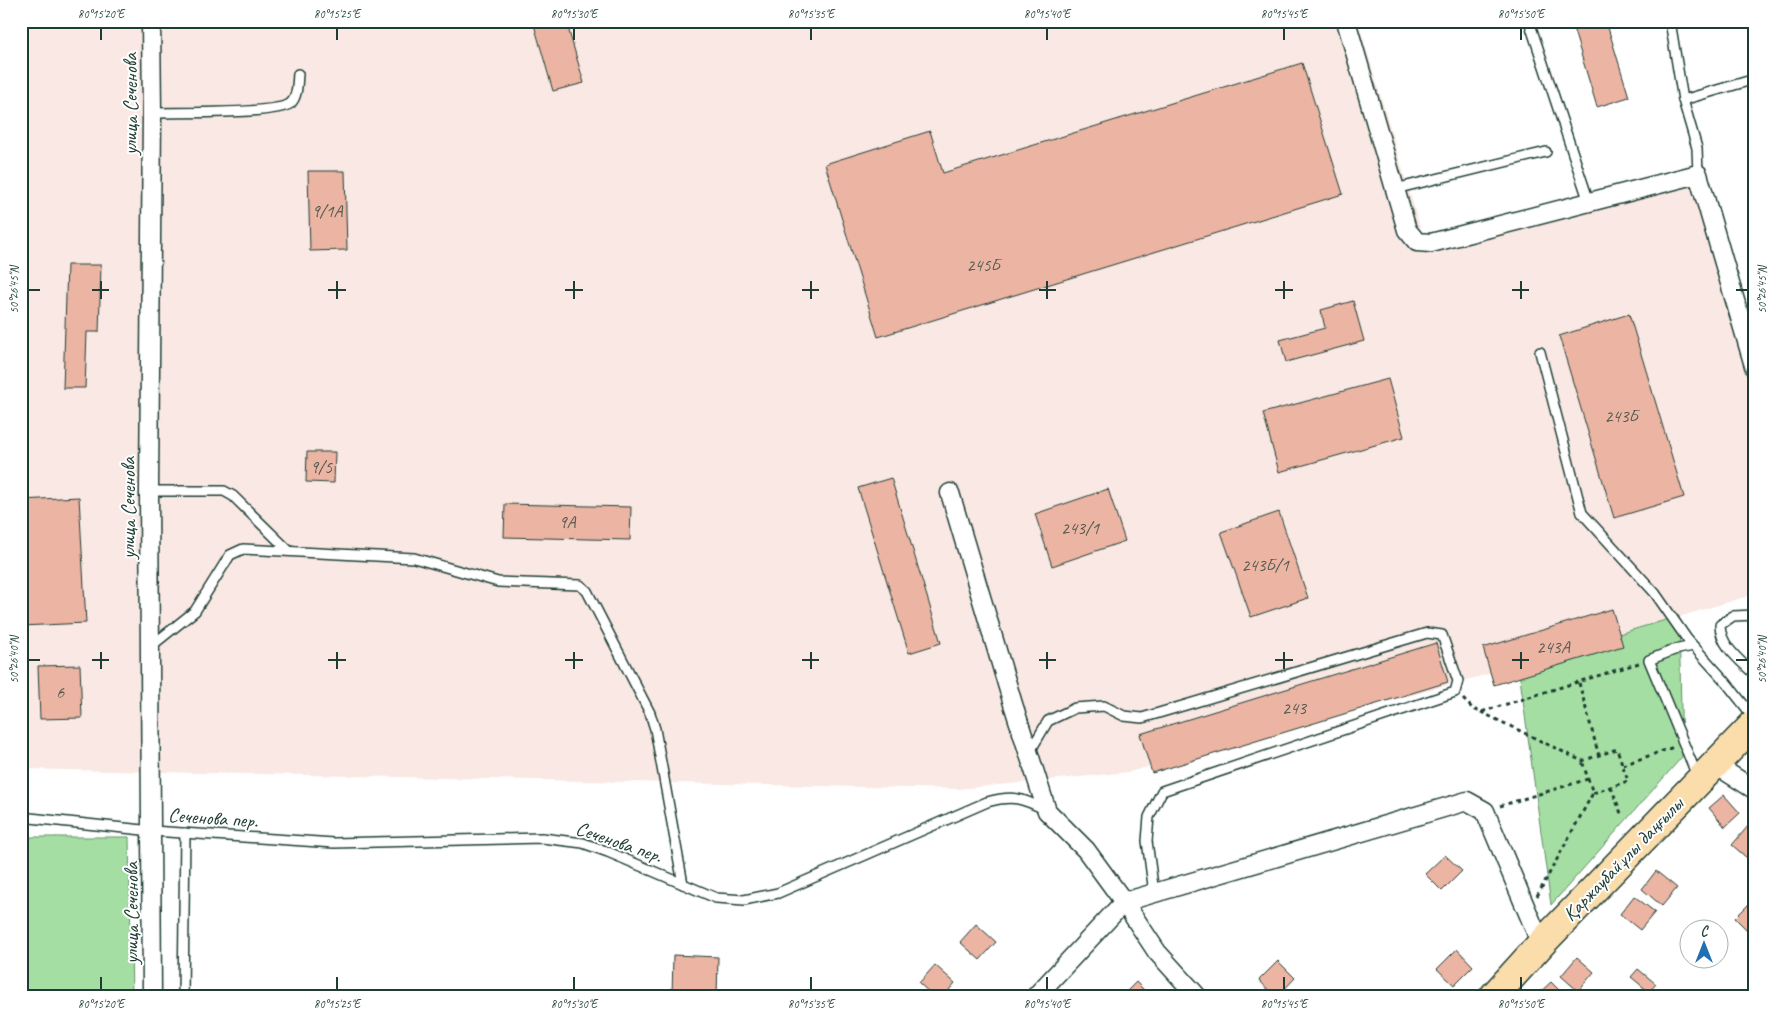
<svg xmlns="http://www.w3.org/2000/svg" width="1776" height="1017" viewBox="0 0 1776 1017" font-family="Caveat,sans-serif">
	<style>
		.built { fill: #f9e8e3 }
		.green { fill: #a5dea2; stroke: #628e6b }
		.building { fill: #ecb4a3; stroke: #1f3d34 }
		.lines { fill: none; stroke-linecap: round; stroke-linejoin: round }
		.service-casing { stroke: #1f3d34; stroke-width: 12 }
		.minor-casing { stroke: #1f3d34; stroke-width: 21 }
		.trunk-casing { stroke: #1f3d34; stroke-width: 31 }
		.path { stroke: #1f3d34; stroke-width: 3; stroke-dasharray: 4 4; stroke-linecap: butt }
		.service { stroke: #fff; stroke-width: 9 }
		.minor { stroke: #fff; stroke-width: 18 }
		.trunk { stroke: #fbddab; stroke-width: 28 }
		.ticks { fill: none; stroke: #1f3d34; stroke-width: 2 }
		.labels { text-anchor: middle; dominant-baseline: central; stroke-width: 4; stroke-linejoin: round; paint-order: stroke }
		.number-label { font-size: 18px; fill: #525b50 }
		.street-label { font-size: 20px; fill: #1f3d34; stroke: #fff }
		.neatline { fill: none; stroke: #1f3d34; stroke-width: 2 }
		.ticks-label { font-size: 12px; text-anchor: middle; fill: #1f3d34 }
	</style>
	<rect width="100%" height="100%" fill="#fff"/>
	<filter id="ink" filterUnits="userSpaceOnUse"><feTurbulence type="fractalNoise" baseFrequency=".02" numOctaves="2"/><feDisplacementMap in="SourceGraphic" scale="10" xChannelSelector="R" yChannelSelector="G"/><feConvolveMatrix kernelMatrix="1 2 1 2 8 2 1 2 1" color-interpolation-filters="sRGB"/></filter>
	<g filter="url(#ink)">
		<polygon class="built" points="21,21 1358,21 1427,250 1690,177 1755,367 1755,594 1503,670 1129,772 958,789 21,769"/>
		<g class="green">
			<polygon points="1679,616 1682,757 1551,905 1518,664"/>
			<polygon points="21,837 129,837 132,996 21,996"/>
		</g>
		<g class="building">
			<polygon points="533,21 566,21 584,83 553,91"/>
			<polygon points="1571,21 1606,21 1629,97 1597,107"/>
			<polygon points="1302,63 1343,194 878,337 825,164 930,131 943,173"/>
			<polygon points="308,171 345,171 347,250 310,251"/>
			<polygon points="67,265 101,265 99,332 87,332 85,388 63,388"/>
			<polygon points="1353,301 1364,341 1286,362 1280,340 1325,328 1321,310"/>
			<polygon points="1629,314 1684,497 1614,518 1559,336"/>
			<polygon points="1388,379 1404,437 1279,472 1263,413"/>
			<polygon points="307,452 335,452 334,483 306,482"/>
			<polygon points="891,478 941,643 909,653 858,488"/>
			<polygon points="1108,489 1125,541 1052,566 1035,514"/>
			<polygon points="79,497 86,623 21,626 21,500"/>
			<polygon points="505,504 631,507 630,540 504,537"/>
			<polygon points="1279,512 1308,598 1251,617 1221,532"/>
			<polygon points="1612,609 1623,646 1494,685 1483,648"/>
			<polygon points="1436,643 1448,682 1152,773 1140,734"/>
			<polygon points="80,665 82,718 40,719 38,666"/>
			<polygon points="1724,795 1740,813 1725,827 1709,808"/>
			<polygon points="1749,825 1755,830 1755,849 1747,858 1732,845"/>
			<polygon points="1445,855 1462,871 1442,891 1425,874"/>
			<polygon points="1656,871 1677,888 1662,906 1642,889"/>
			<polygon points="1634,896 1655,912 1640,930 1620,914"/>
			<polygon points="1750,903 1755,908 1755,926 1749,932 1735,918"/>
			<polygon points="976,924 996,942 980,960 960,942"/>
			<polygon points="1457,949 1473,966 1454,985 1437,969"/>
			<polygon points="673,955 718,957 717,996 672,996"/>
			<polygon points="1577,957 1594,972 1578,991 1561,976"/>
			<polygon points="1278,961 1295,978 1278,996 1274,996 1259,980"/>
			<polygon points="935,965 955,983 944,996 933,996 919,983"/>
			<polygon points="1638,969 1656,984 1649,992 1631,977"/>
			<polygon points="1136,982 1150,996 1126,996 1124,994"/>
			<polygon points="1551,982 1565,996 1538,996 1537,995"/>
			<polygon points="1417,990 1423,996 1412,996"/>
		</g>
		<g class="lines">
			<defs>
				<g id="service">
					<polyline points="1529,21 1589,202"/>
					<polyline points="1670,21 1683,100"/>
					<path d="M152,113C176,112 277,115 291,103C298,96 297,83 298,74"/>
					<polyline points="1698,174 1697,148 1683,100 1755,79"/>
					<polyline points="1395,189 1546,152"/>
					<polyline points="1540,352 1582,513 1655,593 1687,639 1725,681 1755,719"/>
					<polyline points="149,491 224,491 233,496 289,551"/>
					<path d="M1755,615L1733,616L1720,625C1720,646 1741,661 1755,675"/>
					<polyline points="1693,646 1674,650 1649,660 1698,778"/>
					<polyline points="150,647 195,611 230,555 243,549 414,558 498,582 580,585 587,591 650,713 655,729 683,884"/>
					<polyline points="1029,753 1048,721 1075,708 1104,706 1124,716 1142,718 1427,633 1442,635 1458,681 1455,692 1162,791 1149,817 1147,841 1154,893"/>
					<path d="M21,817L152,831L334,843L542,838L583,843L608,852L716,898L744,900L778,893L987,802C1013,795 1022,798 1046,810"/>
					<polyline points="183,996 185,833"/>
				</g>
				<g id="minor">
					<polyline points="151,21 152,113 149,491 152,996"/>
					<polyline points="1346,21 1407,230 1417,242 1431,243 1698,174 1755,369"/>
					<polyline points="950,493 1013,704 1047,811 1086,850 1124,902 1157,952 1197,996"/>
					<polyline points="1714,764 1755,790"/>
					<polyline points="1036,996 1124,902 1467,801 1485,811 1541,944"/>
				</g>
				<polyline id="trunk" points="1494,996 1541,944 1755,723"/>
			</defs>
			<use href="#service" class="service-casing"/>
			<use href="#minor" class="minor-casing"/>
			<use href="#trunk" class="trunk-casing"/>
			<g class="path">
				<polyline points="1579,683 1599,756"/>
				<polyline points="1463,699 1473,709 1481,712 1639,663"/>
				<polyline points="1481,712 1582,761 1617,749 1628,781 1593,793 1582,761"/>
				<polyline points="1623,765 1674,747"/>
				<polyline points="1611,787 1622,816"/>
				<polyline points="1500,806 1588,779"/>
				<polyline points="1537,896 1593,793"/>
			</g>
			<use href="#service" class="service"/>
			<use href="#minor" class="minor"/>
			<use href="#trunk" class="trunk"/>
		</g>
	</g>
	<path class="ticks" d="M101,28V40M337,28V40M574,28V40M811,28V40M1047,28V40M1284,28V40M1521,28V40M101,281V299M337,281V299M574,281V299M811,281V299M1047,281V299M1284,281V299M1521,281V299M28,290H40M92,290H109M328,290H346M565,290H583M802,290H819M1039,290H1056M1275,290H1293M1512,290H1529M1736,290H1748M101,652V669M337,652V669M574,652V669M811,652V669M1047,652V669M1284,652V669M1521,652V669M28,660H40M92,660H109M328,660H346M565,660H583M802,660H819M1039,660H1056M1275,660H1293M1512,660H1529M1736,660H1748M101,977V990M337,977V990M574,977V990M811,977V990M1047,977V990M1284,977V990M1521,977V990"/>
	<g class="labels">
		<g class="number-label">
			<text x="327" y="211">9/1А</text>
			<text x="983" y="265">245Б</text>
			<text x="1621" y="416">243Б</text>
			<text x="321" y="467">9/5</text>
			<text x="567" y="522">9А</text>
			<text x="1080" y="528">243/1</text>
			<text x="1265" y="565">243Б/1</text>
			<text x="1553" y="647">243А</text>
			<text x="60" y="692">6</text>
			<text x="1294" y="708">243</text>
		</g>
		<g class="street-label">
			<text transform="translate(130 104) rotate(-90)">улица Сеченова</text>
			<text transform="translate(128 508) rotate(-90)">улица Сеченова</text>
			<text transform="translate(213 818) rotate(4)">Сеченова пер.</text>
			<text transform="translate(619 842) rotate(19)">Сеченова пер.</text>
			<text transform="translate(1623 859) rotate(-46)">Қаржаубайұлы даңғылы</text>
			<text transform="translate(131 913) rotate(-90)">улица Сеченова</text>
		</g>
	</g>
	<rect width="1776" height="1017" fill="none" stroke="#fff" stroke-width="55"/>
	<g transform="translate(1704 944)"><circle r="24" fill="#ffffff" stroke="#a5b1ae"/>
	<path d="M0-4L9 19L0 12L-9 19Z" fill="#1f6fb2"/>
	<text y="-8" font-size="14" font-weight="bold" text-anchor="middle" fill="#1f3d34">С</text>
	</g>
	<rect x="28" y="28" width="1720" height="962" class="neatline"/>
	<g class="ticks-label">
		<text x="101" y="18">80°15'20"E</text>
		<text x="337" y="18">80°15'25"E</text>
		<text x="574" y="18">80°15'30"E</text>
		<text x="811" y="18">80°15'35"E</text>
		<text x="1047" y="18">80°15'40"E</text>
		<text x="1284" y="18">80°15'45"E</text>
		<text x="1521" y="18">80°15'50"E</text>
		<text transform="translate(14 290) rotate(-90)" y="4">50°26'45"N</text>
		<text transform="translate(1762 290) rotate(-90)" y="4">50°26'45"N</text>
		<text transform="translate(14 660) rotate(-90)" y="4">50°26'40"N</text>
		<text transform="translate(1762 660) rotate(-90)" y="4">50°26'40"N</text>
		<text x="101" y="1008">80°15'20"E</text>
		<text x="337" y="1008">80°15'25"E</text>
		<text x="574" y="1008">80°15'30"E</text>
		<text x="811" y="1008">80°15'35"E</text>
		<text x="1047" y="1008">80°15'40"E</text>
		<text x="1284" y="1008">80°15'45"E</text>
		<text x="1521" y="1008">80°15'50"E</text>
	</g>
</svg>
